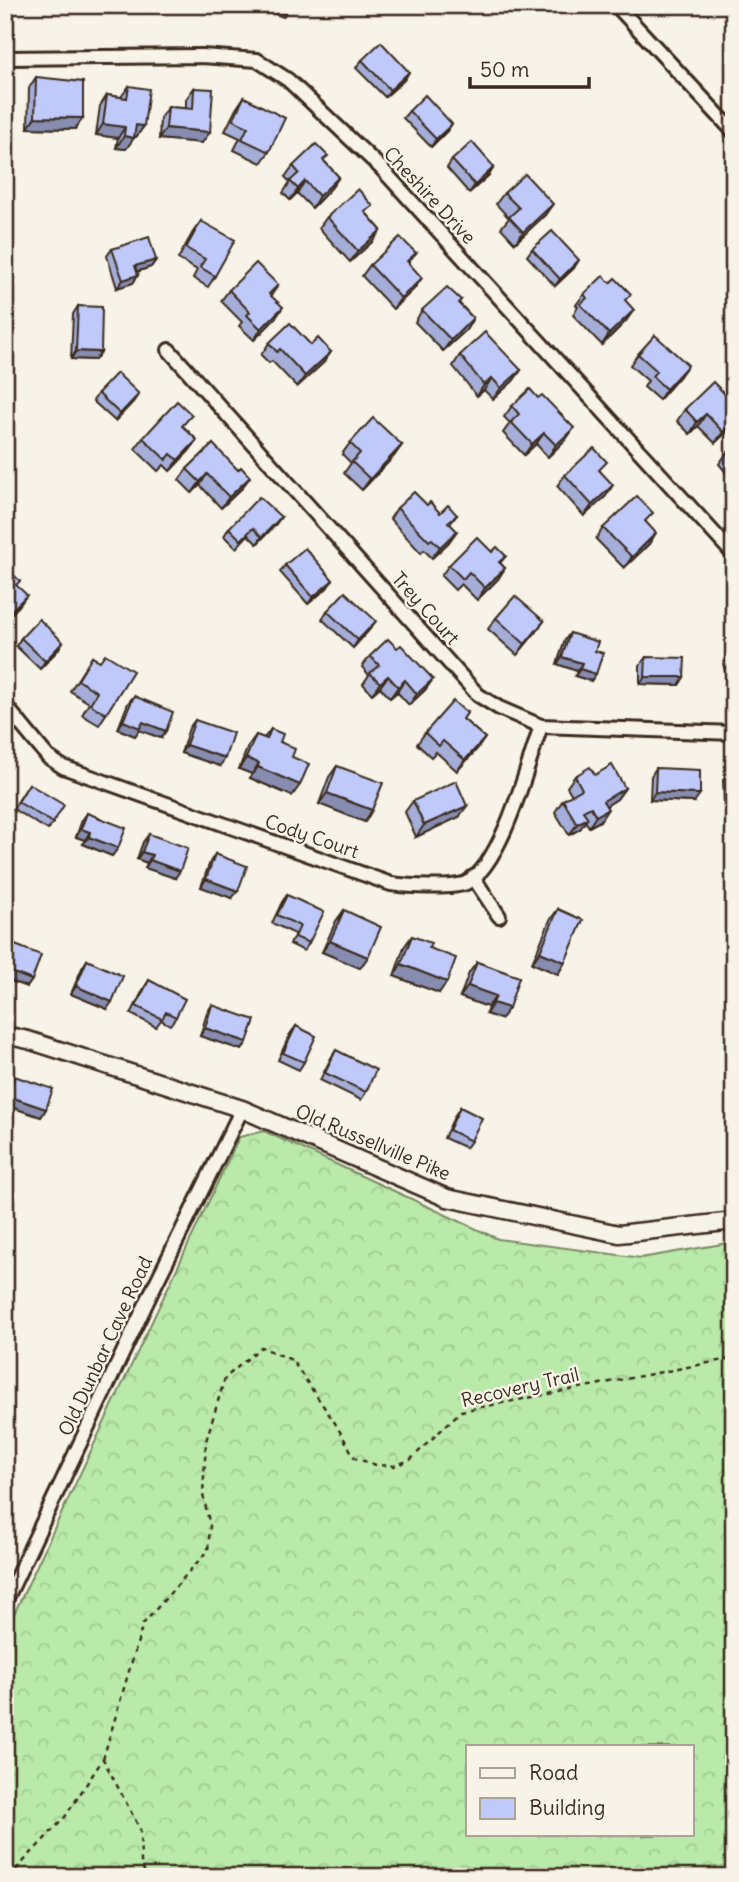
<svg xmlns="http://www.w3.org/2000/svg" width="739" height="1882" viewBox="0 0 739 1882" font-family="Delius,sans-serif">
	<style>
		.forest { fill: url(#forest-crowns); stroke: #7a8a64; stroke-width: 2; fill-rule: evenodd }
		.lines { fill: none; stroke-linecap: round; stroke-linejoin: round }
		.minor-casing { stroke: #3b2a1e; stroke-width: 18 }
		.tertiary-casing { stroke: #3b2a1e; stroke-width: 21 }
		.path { stroke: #3b2a1e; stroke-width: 2.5; stroke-dasharray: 5 5; stroke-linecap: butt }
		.minor { stroke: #f7f3e8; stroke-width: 12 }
		.tertiary { stroke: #f7f3e8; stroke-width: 16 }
		.wall { fill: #a4aed8; stroke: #3b2a1e; stroke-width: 2 }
		.shaded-wall { fill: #868db0; stroke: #3b2a1e; stroke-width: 2 }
		.building { fill: #bfcafb; stroke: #3b2a1e; stroke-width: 2 }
		.labels { text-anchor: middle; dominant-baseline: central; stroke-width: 5; stroke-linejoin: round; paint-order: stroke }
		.street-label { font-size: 19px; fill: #3b2a1e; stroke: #f7f3e8 }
	</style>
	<defs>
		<pattern id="forest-crowns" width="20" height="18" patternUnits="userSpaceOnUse" patternTransform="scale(1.75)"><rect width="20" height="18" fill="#b9eaa9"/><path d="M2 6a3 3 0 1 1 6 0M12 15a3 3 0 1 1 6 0" fill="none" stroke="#a0c991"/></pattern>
	</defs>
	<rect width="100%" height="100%" fill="#f7f3e8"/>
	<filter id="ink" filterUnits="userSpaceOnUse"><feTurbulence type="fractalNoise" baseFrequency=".0143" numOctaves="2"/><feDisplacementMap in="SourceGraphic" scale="14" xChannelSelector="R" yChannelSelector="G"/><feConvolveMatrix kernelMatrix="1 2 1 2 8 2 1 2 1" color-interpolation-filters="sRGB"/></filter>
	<g filter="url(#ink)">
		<path class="forest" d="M264,1131L498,1239L641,1258L734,1242V1877H5V1633L239,1137ZM468,1747H692V1835H468Z"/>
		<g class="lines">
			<defs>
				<g id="minor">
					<polyline points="616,5 734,132"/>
					<polyline points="5,58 202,56 257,60 288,80 381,168 734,555"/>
					<polyline points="169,350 478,695 499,708 541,726 734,733"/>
					<path d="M5,705L48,757L63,767L391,884C407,886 452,889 466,883C502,866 528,763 541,726"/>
					<polyline points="473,877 499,916"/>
					<polyline points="5,1602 153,1289 242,1109"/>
				</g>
				<polyline id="tertiary" points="5,1035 28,1040 242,1109 447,1198 619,1234 734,1221"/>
			</defs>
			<use href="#minor" class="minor-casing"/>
			<use href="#tertiary" class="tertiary-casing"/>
			<g class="path">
				<polyline points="103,1759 143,1624 208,1550 210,1526 203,1495 206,1441 225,1378 261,1347 292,1360 335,1423 355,1458 376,1465 394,1466 410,1460 461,1411 734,1358"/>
				<polyline points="9,1877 65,1817 103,1759 140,1829 141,1862 146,1877"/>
			</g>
			<use href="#minor" class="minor"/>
			<use href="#tertiary" class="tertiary"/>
		</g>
		<g class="wall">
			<polygon points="362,60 409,72 404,80 385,97 356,68"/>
			<polygon points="36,77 83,118 75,129 28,128 29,88"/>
			<polygon points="129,86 144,126 136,137 134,137 126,149 116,148 118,138 96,135 100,106 107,95 121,97"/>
			<polygon points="194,88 202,143 159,139 160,118 168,107 186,108 186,99"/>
			<polygon points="244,97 269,152 261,163 234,150 240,138 225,131 236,109"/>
			<polygon points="409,111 447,131 431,147 403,118"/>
			<polygon points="452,160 494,167 489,175 469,193 447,168"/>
			<polygon points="324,161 339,177 331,188 312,208 297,193 290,200 283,193 290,182 285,177 293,166"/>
			<polygon points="504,193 545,215 515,243 501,228 509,218 496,204"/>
			<polygon points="367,214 381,230 373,241 350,262 319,228 327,217"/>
			<polygon points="201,221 215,276 208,287 193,278 197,270 178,259 193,232"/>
			<polygon points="112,249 156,260 151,267 137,272 138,275 133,283 117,288 107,256"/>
			<polygon points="532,249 574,268 555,286 527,256"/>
			<polygon points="416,253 408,263 414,289 393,309 362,276 370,265"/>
			<polygon points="278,285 271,296 275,319 254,340 239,326 242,322 221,301 229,290"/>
			<polygon points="584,294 626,321 602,345 573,315 578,307 576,305"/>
			<polygon points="461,300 459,303 473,318 466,330 443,351 415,322 422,310"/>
			<polygon points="78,306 101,352 95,360 71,359 73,314"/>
			<polygon points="269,343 311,345 331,352 323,363 297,387 272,361 269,363 261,355"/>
			<polygon points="638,354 680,376 659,400 644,387 648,381 630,365"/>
			<polygon points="460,355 521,370 513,381 493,399 484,390 477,396 453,366"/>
			<polygon points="98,393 133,402 115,421 93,401"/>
			<polygon points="538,398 574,428 566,439 548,457 536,444 524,455 503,433 510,423 504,417 512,406"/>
			<polygon points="734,399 734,425 715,443 698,426 690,434 677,421 685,409 732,401"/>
			<polygon points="184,427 197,440 189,451 170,471 164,465 158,471 135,449 143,438"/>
			<polygon points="350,443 402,445 394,456 362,490 344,473 351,463 342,454"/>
			<polygon points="213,444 242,488 221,508 200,485 192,493 179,480 187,469"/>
			<polygon points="734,447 734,478 732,480 719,464 727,453"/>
			<polygon points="600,471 606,496 584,516 557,486 565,475"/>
			<polygon points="427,505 440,513 457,515 450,524 449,542 432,558 424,550 421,553 390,519 397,508"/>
			<polygon points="281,517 275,525 257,544 248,535 236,548 224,536 229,528"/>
			<polygon points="646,522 649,544 624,568 596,539 603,528"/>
			<polygon points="492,552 506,556 500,563 505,568 498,579 477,600 461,584 455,590 441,576 449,565"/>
			<polygon points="285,565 327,588 308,604 280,572"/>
			<polygon points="327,611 370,629 353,648 322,619"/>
			<polygon points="496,618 544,621 517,655 488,629"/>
			<polygon points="570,633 595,651 591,681 575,676 577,671 557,664 565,640"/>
			<polygon points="21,638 58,650 40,669 16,646"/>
			<polygon points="397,648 433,679 425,690 409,705 397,692 390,698 380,687 372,694 363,684 369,675 362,667 370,656"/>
			<polygon points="734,651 734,690 731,691 723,664 730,652"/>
			<polygon points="92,657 106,714 99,725 82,715 89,703 70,691"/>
			<polygon points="646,657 684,677 679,685 640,684 640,665"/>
			<polygon points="134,696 161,738 139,730 135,736 118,729 128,703"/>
			<polygon points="467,713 463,719 485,738 477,749 457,771 436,752 431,757 417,744 425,733"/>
			<polygon points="195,720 220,766 181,753 189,728"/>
			<polygon points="271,729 292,757 292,796 250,778 252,774 239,769 248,746 256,735 264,738"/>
			<polygon points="337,766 372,810 365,822 319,804 329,777"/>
			<polygon points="656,768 694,802 650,800 651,776"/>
			<polygon points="728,772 734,772 734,806 724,806 723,780"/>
			<polygon points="595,775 625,788 617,799 606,806 600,821 589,827 585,821 580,829 569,835 555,812 563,800 572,795 567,787 575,776"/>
			<polygon points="29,784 53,823 48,830 13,809"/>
			<polygon points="413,801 459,817 416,837 405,812"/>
			<polygon points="87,813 118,848 112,856 83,844 85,840 76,837 82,820"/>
			<polygon points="149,834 175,878 145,868 147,863 137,859 143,842"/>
			<polygon points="215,854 232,898 201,887 210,862"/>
			<polygon points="287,895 309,943 304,951 290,944 295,934 272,923 282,902"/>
			<polygon points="558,909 565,962 558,974 532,963 550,920"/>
			<polygon points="344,910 368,957 360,968 322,952 336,921"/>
			<polygon points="412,936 429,948 439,993 394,976 404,947"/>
			<polygon points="15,945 32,980 27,987 5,979 5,965 10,953"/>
			<polygon points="87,960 107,1009 71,994 82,968"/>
			<polygon points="477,962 519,977 501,1019 486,1014 488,1007 460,997 469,973"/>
			<polygon points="149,980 176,1017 170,1025 161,1020 156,1027 131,1014 144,988"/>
			<polygon points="212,1005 247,1042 242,1050 200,1036 207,1013"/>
			<polygon points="296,1026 304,1062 299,1070 278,1060 290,1034"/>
			<polygon points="336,1050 366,1092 361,1100 320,1080 331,1058"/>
			<polygon points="14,1076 46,1109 41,1117 5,1105 5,1095 9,1084"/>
			<polygon points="460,1107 471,1141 466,1148 444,1138 455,1115"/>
		</g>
		<g class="shaded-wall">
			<polygon points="271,5 289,5 290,6 283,17 267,11"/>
			<polygon points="409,72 404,80 385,97 390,90"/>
			<polygon points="35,117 83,118 75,129 28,128"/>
			<polygon points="103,124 125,127 118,138 96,135"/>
			<polygon points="452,124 447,131 431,147 436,139"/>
			<polygon points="136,125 144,126 136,137 128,136"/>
			<polygon points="166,128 210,132 202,143 159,139"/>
			<polygon points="124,136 134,138 126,149 116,148"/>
			<polygon points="494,167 489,175 469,193 475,185"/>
			<polygon points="339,177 331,188 312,208 319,196"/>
			<polygon points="305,181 297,193 290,200 298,189"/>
			<polygon points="553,204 545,215 515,243 523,232"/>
			<polygon points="381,230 373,241 350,262 358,251"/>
			<polygon points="156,260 151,267 130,274 135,266"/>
			<polygon points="579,260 574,268 555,286 560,279"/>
			<polygon points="138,275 133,283 117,288 123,280"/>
			<polygon points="422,278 414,289 393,309 401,298"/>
			<polygon points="283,307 275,319 254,340 261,329"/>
			<polygon points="634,310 626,321 602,345 609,334"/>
			<polygon points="473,318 466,330 443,351 451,340"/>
			<polygon points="76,351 101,352 95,360 71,359"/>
			<polygon points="331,352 323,363 297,387 305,376"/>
			<polygon points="688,365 680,376 659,400 666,389"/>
			<polygon points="521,370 513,381 493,399 501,388"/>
			<polygon points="492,378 484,390 477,396 484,385"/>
			<polygon points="139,394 133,402 115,421 120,414"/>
			<polygon points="706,414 698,426 690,434 697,422"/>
			<polygon points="734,422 734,425 715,443 723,432"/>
			<polygon points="574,428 566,439 548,457 556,445"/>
			<polygon points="544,433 536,444 524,455 532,444"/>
			<polygon points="197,440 189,451 170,471 178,460"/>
			<polygon points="402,445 394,456 362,490 370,479"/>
			<polygon points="207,474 200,485 192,493 200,482"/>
			<polygon points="250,477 242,488 221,508 229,497"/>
			<polygon points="613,485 606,496 584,516 592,505"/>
			<polygon points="281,517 275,525 257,544 262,537"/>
			<polygon points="457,531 449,542 432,558 440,547"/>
			<polygon points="656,533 649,544 624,568 632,557"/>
			<polygon points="505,568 498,579 477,600 485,588"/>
			<polygon points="333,580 327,588 308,604 313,597"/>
			<polygon points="27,595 19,606 5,620 7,615"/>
			<polygon points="376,621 370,629 353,648 358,640"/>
			<polygon points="544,621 536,632 517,655 525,644"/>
			<polygon points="63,642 58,650 40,669 45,661"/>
			<polygon points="562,657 582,663 577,671 557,664"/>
			<polygon points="580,669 596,674 591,681 575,676"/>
			<polygon points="388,676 380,687 372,694 380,683"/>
			<polygon points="645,677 684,677 679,685 640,684"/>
			<polygon points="433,679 425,690 409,705 417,694"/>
			<polygon points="405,680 397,692 390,698 398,687"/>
			<polygon points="123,721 143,722 166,731 161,738 139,730 135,736 118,729"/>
			<polygon points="485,738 477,749 457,771 465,760"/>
			<polygon points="186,745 225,758 220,766 181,753"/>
			<polygon points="246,758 259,763 252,774 239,769"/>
			<polygon points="258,767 300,785 292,796 250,778"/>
			<polygon points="625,788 617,799 595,813 603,801"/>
			<polygon points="655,792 700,794 694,802 650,800"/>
			<polygon points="327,793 372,810 365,822 319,804"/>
			<polygon points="729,798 734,798 734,806 724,806"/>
			<polygon points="467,806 459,817 416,837 424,825"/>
			<polygon points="608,809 600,821 589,827 596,816"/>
			<polygon points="588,818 580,829 569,835 577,824"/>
			<polygon points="81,829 90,832 85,840 76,837"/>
			<polygon points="89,837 118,848 112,856 83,844"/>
			<polygon points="142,852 152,855 147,863 137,859"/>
			<polygon points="150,860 180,871 175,878 145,868"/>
			<polygon points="206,879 238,891 232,898 201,887"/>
			<polygon points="330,941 368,957 360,968 322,952"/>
			<polygon points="540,952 565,962 558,974 532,963"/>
			<polygon points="401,964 447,982 439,993 394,976"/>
			<polygon points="6,970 32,980 27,987 5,979"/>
			<polygon points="76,986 112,1002 107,1009 71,994"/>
			<polygon points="468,986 496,996 488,1007 460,997"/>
			<polygon points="493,1003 509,1008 501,1019 486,1014"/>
			<polygon points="205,1028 247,1042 242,1050 200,1036"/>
			<polygon points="8,1096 46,1109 41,1117 5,1105 5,1099"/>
		</g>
		<g class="building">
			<polygon points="381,42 409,72 390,90 362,60"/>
			<polygon points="36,77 83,82 83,118 35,117"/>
			<polygon points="129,86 149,89 144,126 136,125 134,138 124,136 125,127 103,124 107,95 127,98"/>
			<polygon points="194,88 213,89 210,132 166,128 168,107 193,109"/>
			<polygon points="425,95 452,124 436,139 409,111"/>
			<polygon points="244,97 285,118 269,152 242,139 248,127 233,120"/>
			<polygon points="472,142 494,167 475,185 452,160"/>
			<polygon points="316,144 328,156 323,160 339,177 319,196 305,181 298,189 290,181 299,173 293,166"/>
			<polygon points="525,174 553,204 523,232 509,217 519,208 504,193"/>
			<polygon points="358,189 373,206 365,212 381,230 358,251 327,217"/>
			<polygon points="201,221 235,240 215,276 200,267 205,259 186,248"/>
			<polygon points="552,231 579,260 560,279 532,249"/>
			<polygon points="149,237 156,260 135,266 138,275 123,280 112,249"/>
			<polygon points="400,237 416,253 407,261 422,278 401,298 370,265"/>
			<polygon points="256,263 278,285 269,294 283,307 261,329 247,315 250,312 229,290"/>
			<polygon points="603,276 610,283 615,278 631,294 625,300 634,310 609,334 580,304 587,298 584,294"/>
			<polygon points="447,287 461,300 458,303 473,318 451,340 422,310"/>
			<polygon points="78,306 102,307 101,352 76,351"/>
			<polygon points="290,323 311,345 318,338 331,352 305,376 280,349 277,352 269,343"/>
			<polygon points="485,332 521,370 501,388 492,378 484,385 460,355"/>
			<polygon points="655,335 688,365 666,389 652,376 657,371 638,354"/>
			<polygon points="117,373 139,394 120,414 98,393"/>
			<polygon points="713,382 732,401 734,399 734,422 723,432 706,414 697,422 685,409"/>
			<polygon points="530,389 538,398 542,395 574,428 556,445 544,433 532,444 511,422 519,414 512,406"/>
			<polygon points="177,401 192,415 182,426 197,440 178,460 171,454 166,460 143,438"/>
			<polygon points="373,418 402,445 370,479 352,462 360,453 350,443"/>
			<polygon points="213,444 238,470 241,467 250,477 229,497 207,474 200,482 187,469"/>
			<polygon points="734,447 734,461 727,453"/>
			<polygon points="594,448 607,462 599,470 613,485 592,505 565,475"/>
			<polygon points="414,492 427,505 430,502 440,513 448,505 457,515 448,522 457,531 440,547 432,539 429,541 397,508"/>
			<polygon points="637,496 653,513 645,521 656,533 632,557 603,528"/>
			<polygon points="259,497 281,517 262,537 253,528 241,540 229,528"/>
			<polygon points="477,537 492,552 497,547 506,556 499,562 505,568 485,588 469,572 463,579 449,565"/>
			<polygon points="305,548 333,580 313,597 285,565"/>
			<polygon points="5,567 20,581 16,585 27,595 7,615 5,613"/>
			<polygon points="345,592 376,621 358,640 327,611"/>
			<polygon points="515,596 544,621 525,644 496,618"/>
			<polygon points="39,619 63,642 45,661 21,638"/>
			<polygon points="570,633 598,642 595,651 603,653 596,674 580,669 582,663 562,657"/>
			<polygon points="388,639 397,648 401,645 433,679 417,694 405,680 398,687 388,676 380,683 370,673 379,665 370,656"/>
			<polygon points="734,651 734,664 730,652"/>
			<polygon points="105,654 133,671 106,714 90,704 97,692 78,680 92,657 100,661"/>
			<polygon points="646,657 685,658 684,677 645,677"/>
			<polygon points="134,696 173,712 166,731 143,722 140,728 123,721"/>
			<polygon points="453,701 467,713 463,719 485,738 465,760 443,741 439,746 425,733"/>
			<polygon points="195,720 233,733 225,758 186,745"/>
			<polygon points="271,729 283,734 280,742 295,749 292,757 309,764 300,785 258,767 259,763 246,758 256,735 267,739"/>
			<polygon points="5,763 9,767 5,771"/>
			<polygon points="612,765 625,788 603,801 608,809 596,816 591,807 583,811 588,818 577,824 563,800 582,789 575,776 590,767 595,775"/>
			<polygon points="337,766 383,783 372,810 327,793"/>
			<polygon points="656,768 700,770 700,794 655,792"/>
			<polygon points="728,772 734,772 734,798 729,798"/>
			<polygon points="456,781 467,806 424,825 413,801"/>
			<polygon points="29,784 64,805 53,823 18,802"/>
			<polygon points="87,813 126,828 118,848 89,837 90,832 81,829"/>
			<polygon points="149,834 188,848 180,871 150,860 152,855 142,852"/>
			<polygon points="215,854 247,866 238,891 206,879"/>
			<polygon points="287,895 324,912 309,943 295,937 300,926 277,915"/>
			<polygon points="558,909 583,920 565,962 540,952"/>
			<polygon points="344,910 381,927 368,957 330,941"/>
			<polygon points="412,936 431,943 429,948 456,958 447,982 401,964"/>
			<polygon points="15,945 41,955 32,980 6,970"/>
			<polygon points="87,960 123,976 112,1002 76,986"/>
			<polygon points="477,962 519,977 509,1008 493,1003 496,996 468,986"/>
			<polygon points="149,980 185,999 176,1017 166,1012 162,1019 136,1006"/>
			<polygon points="212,1005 255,1020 247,1042 205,1028"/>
			<polygon points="296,1026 316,1036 304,1062 283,1053"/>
			<polygon points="336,1050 376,1070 366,1092 325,1073"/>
			<polygon points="14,1076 53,1089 46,1109 8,1096"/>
			<polygon points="460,1107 482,1118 471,1141 449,1130"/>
		</g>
	</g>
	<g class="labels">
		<g class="street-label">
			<text transform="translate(430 195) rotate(47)">Cheshire Drive</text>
			<text transform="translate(426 608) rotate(48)">Trey Court</text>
			<text transform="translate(312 836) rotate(19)">Cody Court</text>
			<text transform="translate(373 1142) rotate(23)">Old Russellville Pike</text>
			<text transform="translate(105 1346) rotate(-65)">Old Dunbar Cave Road</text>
			<text transform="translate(520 1387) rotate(-13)">Recovery Trail</text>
		</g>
	</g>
	<rect width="739" height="1882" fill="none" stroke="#f7f3e8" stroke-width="28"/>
	<rect x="14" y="14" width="711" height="1854" fill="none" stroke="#3b2a1e" stroke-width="2.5" filter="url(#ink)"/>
	<rect x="466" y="1745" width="228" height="91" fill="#f7f3e8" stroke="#aca397" stroke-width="2"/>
	<rect x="480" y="1768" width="35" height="10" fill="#f7f3e8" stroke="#aca397" stroke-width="2"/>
	<text x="529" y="1780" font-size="21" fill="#3b2a1e">Road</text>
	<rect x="480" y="1798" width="35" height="21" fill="#bfcafb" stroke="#aca397" stroke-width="2"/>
	<text x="529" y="1815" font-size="21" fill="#3b2a1e">Building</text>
	<path d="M470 77v10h119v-10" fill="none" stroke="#3b2a1e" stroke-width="3.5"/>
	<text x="480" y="77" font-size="21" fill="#3b2a1e" stroke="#f7f3e8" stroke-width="5" paint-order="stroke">50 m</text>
</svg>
